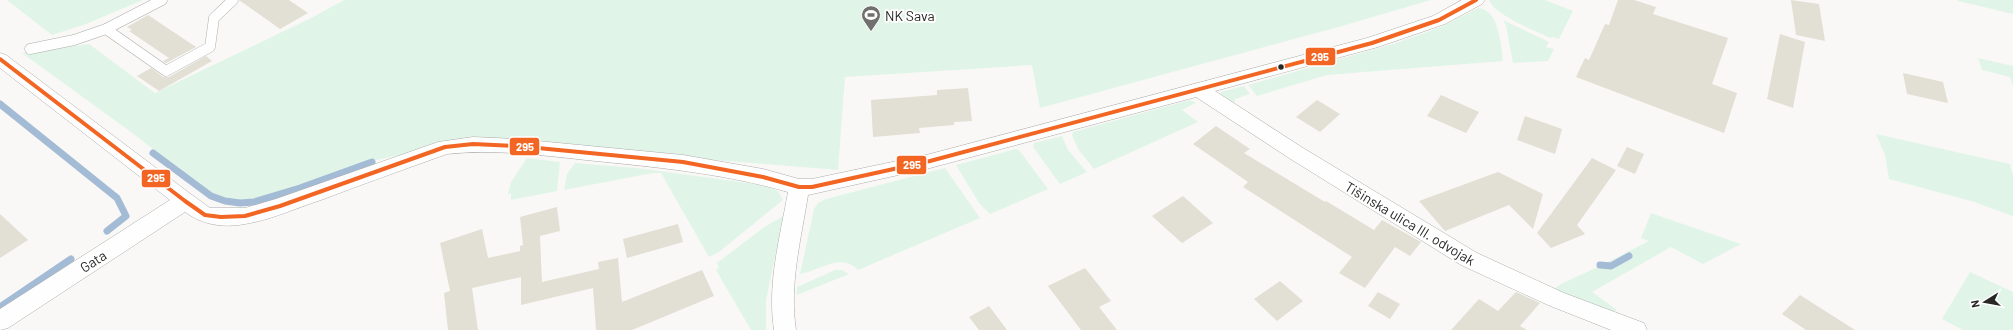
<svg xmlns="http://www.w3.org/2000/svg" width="2013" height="330" viewBox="0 0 2013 330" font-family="Barlow,sans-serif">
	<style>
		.green { fill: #e0f5e8 }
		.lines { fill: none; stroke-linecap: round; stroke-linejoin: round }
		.stream { stroke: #a4bbd6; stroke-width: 7 }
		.building { fill: #e2dfd4 }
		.service-casing { stroke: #aeadab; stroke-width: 11 }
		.minor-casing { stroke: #aeadab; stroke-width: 1 }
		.service { stroke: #fefefe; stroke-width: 10 }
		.minor { fill: #fefefe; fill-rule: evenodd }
		.bus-1-casing { stroke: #fff; stroke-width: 7 }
		.bus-1 { stroke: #f26522; stroke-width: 4 }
		.bus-dot { fill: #272725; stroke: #fff; stroke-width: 1.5 }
		.labels { text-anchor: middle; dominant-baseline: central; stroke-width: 4; stroke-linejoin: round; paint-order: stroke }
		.poi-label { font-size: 14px; fill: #272725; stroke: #fff; text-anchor: start }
		.street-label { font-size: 14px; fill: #272725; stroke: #fff }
		.line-badge { stroke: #fff; stroke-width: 1.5 }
		.badge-label { font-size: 11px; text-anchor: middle; font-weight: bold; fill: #fff }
	</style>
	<rect width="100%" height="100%" fill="#f9f8f6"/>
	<g class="green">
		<polygon points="7,0 143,0 86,24 52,35"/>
		<polygon points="344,0 1431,0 1342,26 1040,108 1032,65 845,77 838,170 469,140 372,161 281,193 249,201 233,200 214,195 196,183 135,135 22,53 89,44 155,93 313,17"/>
		<path d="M1489,0H1545L1573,11L1559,39L1552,37L1551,38C1537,32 1493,14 1489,0Z"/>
		<polygon points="1958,0 2013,0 2013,14 1958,1"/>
		<path d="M1478,8C1499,9 1501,45 1503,61L1327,75L1257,96L1248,85L1393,44L1441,27Z"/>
		<polygon points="1503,20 1549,42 1546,47 1554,49 1548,61 1513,63 1506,26"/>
		<polygon points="1978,58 2013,66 2013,86 2010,77 1982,70"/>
		<polygon points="1244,86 1250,94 1235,99 1235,102 1228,104 1220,92"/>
		<polygon points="1190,100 1196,103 1182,110 1198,122 1094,169 1078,149 1072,135 1073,132"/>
		<polygon points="1876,134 2010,164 2013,176 2013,216 1971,201 1889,179 1885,155"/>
		<polygon points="1062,136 1068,150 1087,172 1060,184 1033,147 1034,143"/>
		<polygon points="1016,149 1019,150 1048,189 990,214 979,203 956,165"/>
		<polygon points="527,158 560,162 557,191 511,200 511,194 508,194 511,182"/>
		<polygon points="575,163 637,168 763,185 778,191 783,200 719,252 709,257 661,173 653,173 564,190 567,174"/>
		<path d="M945,168L980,218L858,270C840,252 820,271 800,274L814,209L818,203L826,199Z"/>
		<polygon points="1651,213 1741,244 1703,264 1671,247 1592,292 1617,310 1608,315 1550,292 1561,284 1602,265 1649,241 1641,238"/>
		<polygon points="783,216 766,301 766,330 751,330 716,270 719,268 717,263 763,228"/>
		<polygon points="835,270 842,270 849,274 797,295 797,287"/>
		<polygon points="1970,272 2013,292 2013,330 1963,330 1942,319"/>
	</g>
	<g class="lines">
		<g class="stream">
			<polyline points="0,104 117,198 126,216 107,231"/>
			<polyline points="153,153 211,196 225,201 240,203 254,202 300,188 372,162"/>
			<polyline points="1600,265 1611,266 1629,256"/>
			<polyline points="0,307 71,259"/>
		</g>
	</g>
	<g class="building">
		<polygon points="239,0 289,0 308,13 280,29"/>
		<polygon points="1618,0 1634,0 1656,7 1653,14 1728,38 1712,84 1737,93 1724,133 1576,77 1585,58 1589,60 1605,24 1609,25"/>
		<polygon points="1791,0 1819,4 1825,41 1796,35"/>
		<polygon points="148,15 196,47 166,63 163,61 169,58 129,31 132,30 127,27"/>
		<polygon points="1780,34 1805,42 1793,108 1767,99"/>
		<polygon points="206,56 212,61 159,91 137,76 151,68 163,77 169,77"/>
		<polygon points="1903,73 1943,82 1948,103 1907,94"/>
		<polygon points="968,88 972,121 954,122 954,125 919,128 920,133 873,137 871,100 937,95 937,90"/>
		<polygon points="1441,95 1479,112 1466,133 1427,116"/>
		<polygon points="1317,100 1340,114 1320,132 1296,117"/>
		<polygon points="1525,116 1562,129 1555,154 1517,140"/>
		<polygon points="1216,126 1250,149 1244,153 1325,202 1326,201 1374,230 1382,220 1421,242 1410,256 1395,247 1365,288 1339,273 1352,257 1243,187 1248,182 1193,144"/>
		<polygon points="1627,147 1644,154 1635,174 1617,166"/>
		<polygon points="1592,158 1616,170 1577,225 1585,234 1551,248 1537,233"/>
		<polygon points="1498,172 1543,194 1533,229 1509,205 1445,231 1419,201"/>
		<polygon points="1183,196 1213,223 1182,243 1152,216"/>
		<polygon points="557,207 560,231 540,236 542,282 599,269 598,262 618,258 622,302 702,270 714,296 632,330 596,330 593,288 521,305 521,277 472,288 478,330 448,330 444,293 450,291 440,243 482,229 488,258 520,251 520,246 523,245 520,217"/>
		<polygon points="0,214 28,240 0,258"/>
		<polygon points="678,224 683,242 627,258 623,239"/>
		<polygon points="1085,268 1111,301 1099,307 1117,330 1081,330 1048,286"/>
		<polygon points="1280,281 1303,301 1277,321 1254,299"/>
		<polygon points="1378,292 1400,304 1390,319 1368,306"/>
		<polygon points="1516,292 1540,303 1520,326 1527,330 1451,330 1479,299 1498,311"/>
		<polygon points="1800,295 1855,330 1806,330 1782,314"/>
		<polygon points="989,306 1007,330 979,330 969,317"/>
	</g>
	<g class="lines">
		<defs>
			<g id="service">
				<polyline points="106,29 166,71 210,47 214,18 233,0"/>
				<polyline points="30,49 74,40 106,29 162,0"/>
			</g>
			<path id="minor" d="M1462,0H1485L1482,4L1445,24L1378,47L1215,91L1303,148L1477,253L1564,293L1644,323L1647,330H1611L1548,305L1461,265L1289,158L1196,97L930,168L808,195C801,240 789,284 796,330H774C767,282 780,238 788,192C722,173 654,167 586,160C540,155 493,149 447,154C405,169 363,184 321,200C296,208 271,220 245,224C223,228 203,225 185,212L8,328L0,330V309L170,200L0,68V53L6,55L192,195L210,208H245L276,199L438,142L473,137L517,139L683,155L763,169L799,179H812L930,154L1367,38L1433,16Z"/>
		</defs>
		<use href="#service" class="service-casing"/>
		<use href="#minor" class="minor-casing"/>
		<use href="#service" class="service"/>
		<use href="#minor" class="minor"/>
		<defs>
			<polyline id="bus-1" points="0,59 185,201 205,215 221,217 245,216 280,206 445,147 473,144 517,146 683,162 763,177 799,187 812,187 930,161 1372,43 1439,20 1476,0"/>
		</defs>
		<use href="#bus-1" class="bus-1-casing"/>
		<use href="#bus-1" class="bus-1"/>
	</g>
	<defs>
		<symbol id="stadium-pin" viewBox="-11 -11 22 30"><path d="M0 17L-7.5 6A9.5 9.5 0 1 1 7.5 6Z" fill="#70706e" stroke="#fff"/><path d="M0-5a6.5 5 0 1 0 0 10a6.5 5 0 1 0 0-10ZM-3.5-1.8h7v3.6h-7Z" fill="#fff"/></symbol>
	</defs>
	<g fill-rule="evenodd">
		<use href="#stadium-pin" x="860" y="4" width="22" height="30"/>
	</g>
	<circle class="bus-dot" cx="1281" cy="67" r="3.5"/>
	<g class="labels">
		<g class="poi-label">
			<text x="885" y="15">NK Sava</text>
		</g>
		<g class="street-label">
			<text transform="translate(1410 223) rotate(31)">Tišinska ulica III. odvojak</text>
			<text transform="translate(93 261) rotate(-33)">Gata</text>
		</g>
	</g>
	<g class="line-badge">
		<rect x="1305" y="47" width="31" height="19" rx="4" fill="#f26522"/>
		<rect x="509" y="137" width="31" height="19" rx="4" fill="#f26522"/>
		<rect x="896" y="155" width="31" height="20" rx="4" fill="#f26522"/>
		<rect x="141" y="169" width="30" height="19" rx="4" fill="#f26522"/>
	</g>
	<g class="badge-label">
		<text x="1320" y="61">295</text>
		<text x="525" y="151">295</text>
		<text x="912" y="169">295</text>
		<text x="156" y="182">295</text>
	</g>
	<g transform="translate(1985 302) rotate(259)" stroke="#ffffff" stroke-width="3" paint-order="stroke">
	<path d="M0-3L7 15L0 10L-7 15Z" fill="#272725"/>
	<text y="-6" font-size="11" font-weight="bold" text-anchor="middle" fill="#272725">N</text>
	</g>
</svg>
